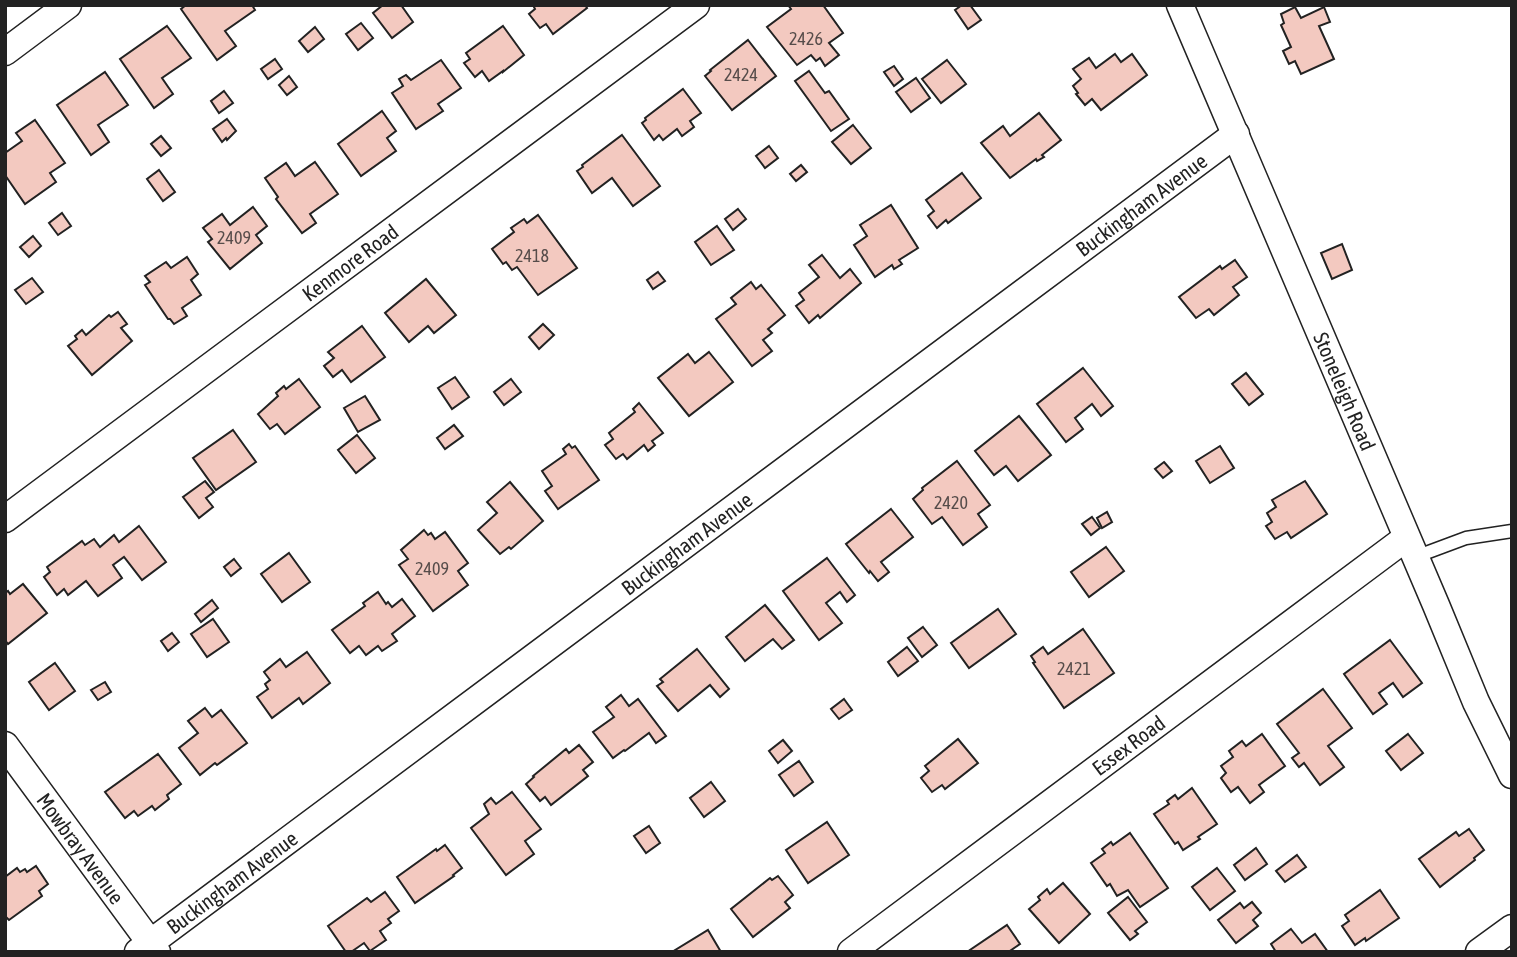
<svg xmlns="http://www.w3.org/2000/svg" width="1517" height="957" viewBox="0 0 1517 957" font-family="'Asap Condensed',sans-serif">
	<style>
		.building { fill: #f3c9c0; stroke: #222; stroke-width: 2 }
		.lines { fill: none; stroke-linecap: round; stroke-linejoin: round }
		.lane-casing { stroke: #222; stroke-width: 15 }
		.street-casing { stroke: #222; stroke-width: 29 }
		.lane { stroke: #fff; stroke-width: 12 }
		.street { stroke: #fff; stroke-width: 26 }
		.labels { text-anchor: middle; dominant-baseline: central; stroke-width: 5; stroke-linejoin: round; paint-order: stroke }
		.number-label { font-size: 18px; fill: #564c4a }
		.street-label { font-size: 21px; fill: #222; stroke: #fff }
	</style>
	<rect width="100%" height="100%" fill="#fff"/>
	<g class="building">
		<polygon points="186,5 252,5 255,10 225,31 236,46 217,60 181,9"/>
		<polygon points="383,5 401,5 413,22 392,38 373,13"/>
		<polygon points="585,5 587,8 553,34 546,24 540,28 529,14 535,9 533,5"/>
		<polygon points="788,5 823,5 843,33 829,43 839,55 825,66 820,58 816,61 811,55 797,65 767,27 791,9"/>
		<polygon points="962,5 970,5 981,20 968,29 955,10"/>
		<polygon points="1295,7 1301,18 1324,7 1330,22 1319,26 1334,59 1301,74 1295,61 1289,64 1283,51 1291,47 1281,25 1284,23 1281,14"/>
		<polygon points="361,23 373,38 358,50 346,34"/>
		<polygon points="167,26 191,58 162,78 173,94 154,108 120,59"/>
		<polygon points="503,26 524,55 503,72 503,71 489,81 482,71 475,77 464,63 470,59 466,53"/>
		<polygon points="315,27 324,39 308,52 299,41"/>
		<polygon points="748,40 776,76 732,110 705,76 711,71 710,70"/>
		<polygon points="1115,54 1121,62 1132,54 1147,75 1101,110 1092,99 1085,105 1076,94 1078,93 1073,86 1081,79 1073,69 1089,58 1096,68"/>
		<polygon points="275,59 282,69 268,79 261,69"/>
		<polygon points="441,60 461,88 438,104 443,111 416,129 392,93 403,86 399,79 406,75 411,80"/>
		<polygon points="947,60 966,84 941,103 922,79"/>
		<polygon points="894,66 903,79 894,86 884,72"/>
		<polygon points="809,71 825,93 829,91 849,119 831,131 795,81"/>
		<polygon points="105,72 128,105 98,125 109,142 91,155 57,105"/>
		<polygon points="289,76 297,87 287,95 279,85"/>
		<polygon points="916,78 930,98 911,112 896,92"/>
		<polygon points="683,89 701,113 690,121 694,127 682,136 677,129 663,140 659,135 654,140 642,123 646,120 645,118"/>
		<polygon points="224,91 233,103 219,113 211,101"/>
		<polygon points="382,111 396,131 387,138 396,151 361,176 338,144"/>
		<polygon points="1039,113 1061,140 1042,155 1044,157 1037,161 1036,159 1010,178 981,143 1003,126 1010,136"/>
		<polygon points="227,119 236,131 227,140 226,138 222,142 213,129"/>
		<polygon points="35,120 65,163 50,173 56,182 25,204 5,175 5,153 22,141 16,133"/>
		<polygon points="853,125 871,148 851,164 832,142"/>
		<polygon points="622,135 660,186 633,206 612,178 592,193 577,171 583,167 582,165"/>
		<polygon points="161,136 171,148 161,156 151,144"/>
		<polygon points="769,146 778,158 765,168 756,156"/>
		<polygon points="315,162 338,194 310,214 316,223 302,233 276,199 278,197 265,178 286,163 295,176"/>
		<polygon points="801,165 807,172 796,181 790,174"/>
		<polygon points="159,170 175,192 163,201 147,179"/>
		<polygon points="962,173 981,198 948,223 946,220 937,228 928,216 934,211 926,200"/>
		<polygon points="891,205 918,248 899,260 902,264 894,269 892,265 875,277 854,245 867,236 860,225"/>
		<polygon points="253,207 267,226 256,235 262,243 230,269 208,242 212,239 203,228 222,214 230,225"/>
		<polygon points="738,209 746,219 733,230 725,219"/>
		<polygon points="62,213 71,226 58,235 49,223"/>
		<polygon points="538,215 577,268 538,295 517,267 512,270 506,262 503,264 492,249 514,232 511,228 524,219 527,223"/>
		<polygon points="717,226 734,250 711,265 695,242"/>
		<polygon points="33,236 41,246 29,257 20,247"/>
		<polygon points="1342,244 1352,270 1332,279 1321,253"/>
		<polygon points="822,255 840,278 850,269 861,283 820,318 818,315 809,323 796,306 804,300 799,293 819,277 809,265"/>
		<polygon points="187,257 198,274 191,280 201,295 182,308 187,316 174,324 170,319 168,319 145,285 150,282 145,276 166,262 171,268"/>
		<polygon points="1235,260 1247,277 1233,287 1239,295 1214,315 1209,309 1196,318 1179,297 1220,266 1222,269"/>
		<polygon points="658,272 665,281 653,289 647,280"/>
		<polygon points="32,278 43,292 26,304 15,290"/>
		<polygon points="426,279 456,315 434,333 428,326 409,342 385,313"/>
		<polygon points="751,282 756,289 761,285 785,315 768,329 772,333 763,340 772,351 752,366 716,319 736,304 731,298"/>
		<polygon points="118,312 127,324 121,328 132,341 92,375 68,346 77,339 75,336 82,330 86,335 109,315 111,317"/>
		<polygon points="543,324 554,335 539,349 529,337"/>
		<polygon points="362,326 385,357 351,382 342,370 333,377 324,366 334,358 328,352"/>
		<polygon points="709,352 733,382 689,416 658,378 688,354 695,363"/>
		<polygon points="1083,368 1113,406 1101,416 1092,404 1075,418 1083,429 1066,442 1037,404"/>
		<polygon points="1246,373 1263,394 1249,405 1232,384"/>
		<polygon points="455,377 469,397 452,409 438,388"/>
		<polygon points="299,379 320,407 285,434 277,424 270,429 258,414 278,396 276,393 284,386 286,389"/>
		<polygon points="511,379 521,392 504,405 494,392"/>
		<polygon points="365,396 380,420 358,432 344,408"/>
		<polygon points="639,403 663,433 652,441 655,445 648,451 644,445 627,459 623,454 616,459 605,445 613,439 609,433 635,412 633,409"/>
		<polygon points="1019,416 1051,455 1018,481 1006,466 994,475 975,451"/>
		<polygon points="454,425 463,436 445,449 437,438"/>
		<polygon points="233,430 256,462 216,490 193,458"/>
		<polygon points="357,435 375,458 356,473 338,450"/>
		<polygon points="569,444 572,448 575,446 599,480 558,509 545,491 552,486 542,471 566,454 563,449"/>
		<polygon points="1220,446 1234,468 1210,483 1196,461"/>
		<polygon points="957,461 990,505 978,514 987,527 963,545 942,517 932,524 913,499 923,490 922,488"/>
		<polygon points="1164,462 1172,471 1163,478 1155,469"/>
		<polygon points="205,481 214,492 206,498 213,507 199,518 183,497"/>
		<polygon points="1305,481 1327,514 1291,538 1287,532 1275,539 1266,526 1272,522 1267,513 1276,507 1272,500"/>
		<polygon points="510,482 543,521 511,549 509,547 500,554 478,530 497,513 487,502"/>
		<polygon points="891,509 913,537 881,562 889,572 878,581 870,571 869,573 846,544"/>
		<polygon points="1107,512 1112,522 1102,528 1097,518"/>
		<polygon points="1092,517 1100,528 1091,535 1082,524"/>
		<polygon points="139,526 166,562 142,580 124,557 113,565 122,578 98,596 86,581 68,595 64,589 57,595 44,577 50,572 47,567 82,541 85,545 94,539 100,547 114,535 119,542"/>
		<polygon points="424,530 428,535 431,533 435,539 445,532 468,563 458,571 468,585 433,611 399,565 408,559 401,550"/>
		<polygon points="1106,547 1124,571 1089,597 1071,572"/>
		<polygon points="289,553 310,582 282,602 261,574"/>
		<polygon points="827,558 855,595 847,602 840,592 826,603 842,623 819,640 783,591"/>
		<polygon points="234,559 241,568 231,576 224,567"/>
		<polygon points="23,584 47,613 8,644 5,640 5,593 8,591 10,594"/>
		<polygon points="378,592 386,604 388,602 392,607 402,599 415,616 392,634 397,641 382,651 378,646 366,655 359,646 350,653 332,630 365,606 363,603"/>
		<polygon points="212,600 218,608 201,622 195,614"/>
		<polygon points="765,605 794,640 782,649 773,639 745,661 726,637"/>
		<polygon points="998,609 1016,634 969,668 951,643"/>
		<polygon points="213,619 229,642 207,657 191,634"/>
		<polygon points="923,627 937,645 922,657 908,638"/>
		<polygon points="1083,629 1114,673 1064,708 1033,663 1035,662 1031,656 1043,647 1048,654"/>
		<polygon points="172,633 179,642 168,651 161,641"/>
		<polygon points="1390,640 1422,683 1403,697 1393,683 1379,693 1387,704 1373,714 1344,674"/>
		<polygon points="907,647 918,661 898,676 888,662"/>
		<polygon points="697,649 729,689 720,697 710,685 678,711 657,686 663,682 660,679"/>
		<polygon points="307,652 330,683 303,704 299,698 272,718 257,697 268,689 265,684 270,680 264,672 280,659 286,667"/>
		<polygon points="55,663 75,691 49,710 29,682"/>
		<polygon points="105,682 111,692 98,700 91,690"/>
		<polygon points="1323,689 1352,728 1328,746 1344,767 1320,785 1304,763 1299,767 1292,758 1299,753 1277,724"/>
		<polygon points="621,695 629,706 638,699 666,736 656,743 649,733 625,751 624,750 613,758 593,732 614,717 606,707"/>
		<polygon points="844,699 852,710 839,719 831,709"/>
		<polygon points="205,708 212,717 221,710 247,743 217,765 215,763 200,775 179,748 198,733 188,721"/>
		<polygon points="1262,734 1285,766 1259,785 1264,792 1250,803 1238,787 1231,792 1221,778 1226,773 1221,766 1233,757 1229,751 1242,741 1246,746"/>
		<polygon points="1408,734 1423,753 1401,770 1386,751"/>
		<polygon points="958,739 978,763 945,789 942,785 932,792 921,778 929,771 925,766"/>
		<polygon points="783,740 792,751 778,763 769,751"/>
		<polygon points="579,745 593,762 583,770 588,776 551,805 545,797 540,801 526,784 534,777 533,776 566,749 569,753"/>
		<polygon points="158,754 181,784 167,795 169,799 155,810 152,806 138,816 134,811 125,818 105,792"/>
		<polygon points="799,761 813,782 794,796 779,775"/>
		<polygon points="711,782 725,801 704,817 690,798"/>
		<polygon points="1192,788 1217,824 1198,837 1200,839 1183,850 1178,842 1175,844 1154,814 1169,804 1167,801 1175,795 1178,799"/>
		<polygon points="512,792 541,829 525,841 534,854 506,875 471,828 489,814 484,804 491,798 496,804"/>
		<polygon points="827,822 849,855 808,883 786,850"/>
		<polygon points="649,826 660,843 646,853 634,836"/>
		<polygon points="1469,829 1484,850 1474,858 1475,860 1440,887 1419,859 1456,832 1459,836"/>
		<polygon points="1130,833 1168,888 1140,907 1128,890 1117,896 1110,884 1107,886 1091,863 1105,853 1102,849 1111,842 1113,845"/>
		<polygon points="445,845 462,868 453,875 454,876 415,903 397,877 436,849 437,851"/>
		<polygon points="1256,848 1267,864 1245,880 1234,865"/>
		<polygon points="1297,855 1306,867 1285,882 1276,871"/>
		<polygon points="36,866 48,884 39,891 42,896 9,920 7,918 5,919 5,877 17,868 20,872 25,869 27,872"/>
		<polygon points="1217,868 1235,891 1210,910 1192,887"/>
		<polygon points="778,876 793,895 785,902 790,908 753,937 731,909 770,878 772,880"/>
		<polygon points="1063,883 1090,914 1059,943 1029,909 1040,900 1038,897 1047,889 1050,894"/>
		<polygon points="1380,890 1399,918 1366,941 1365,938 1355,945 1342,926 1349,921 1345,915"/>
		<polygon points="385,892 399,911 388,919 391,923 380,931 386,940 370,951 364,943 351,952 346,952 328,926 367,898 371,902"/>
		<polygon points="1128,897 1147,922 1135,931 1138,934 1130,940 1108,913"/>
		<polygon points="1252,902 1261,913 1253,920 1258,926 1236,943 1218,920 1240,903 1244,908"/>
		<polygon points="1007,925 1020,944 1010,951 1011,952 967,952"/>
		<polygon points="1291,929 1302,943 1315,934 1328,952 1276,952 1271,944"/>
		<polygon points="708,930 721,952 672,952"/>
	</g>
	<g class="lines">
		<defs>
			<polyline id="lane" points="1415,557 1466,538 1512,531"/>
			<g id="street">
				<path id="s1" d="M1180,5L1436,605L1476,702L1512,775"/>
				<polyline points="5,52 68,5"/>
				<path id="s2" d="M5,519L696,5"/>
				<path id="s3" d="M5,745L157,952"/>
				<path id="s4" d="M138,952L1236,134"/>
				<path id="s5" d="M851,952L1406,538"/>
				<polyline points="1479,952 1512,928"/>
			</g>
		</defs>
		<use href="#lane" class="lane-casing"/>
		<use href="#street" class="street-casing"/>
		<use href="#lane" class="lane"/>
		<use href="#street" class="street"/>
	</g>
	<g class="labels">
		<g class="number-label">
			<text x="806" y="38">2426</text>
			<text x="741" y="74">2424</text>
			<text x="234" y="237">2409</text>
			<text x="532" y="255">2418</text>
			<text x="951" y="502">2420</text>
			<text x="432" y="568">2409</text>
			<text x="1074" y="668">2421</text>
		</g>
		<g class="street-label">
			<text stroke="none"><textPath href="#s4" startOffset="1251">Buckingham Avenue</textPath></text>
			<text stroke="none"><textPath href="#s2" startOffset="430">Kenmore Road</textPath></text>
			<text stroke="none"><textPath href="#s1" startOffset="420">Stoneleigh Road</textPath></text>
			<text stroke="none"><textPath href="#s4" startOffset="684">Buckingham Avenue</textPath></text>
			<text stroke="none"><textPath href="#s5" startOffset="346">Essex Road</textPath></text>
			<text stroke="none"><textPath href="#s3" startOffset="128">Mowbray Avenue</textPath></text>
			<text stroke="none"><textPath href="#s4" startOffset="117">Buckingham Avenue</textPath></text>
		</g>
	</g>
	<rect width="1517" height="957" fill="none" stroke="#222222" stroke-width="14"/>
</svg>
